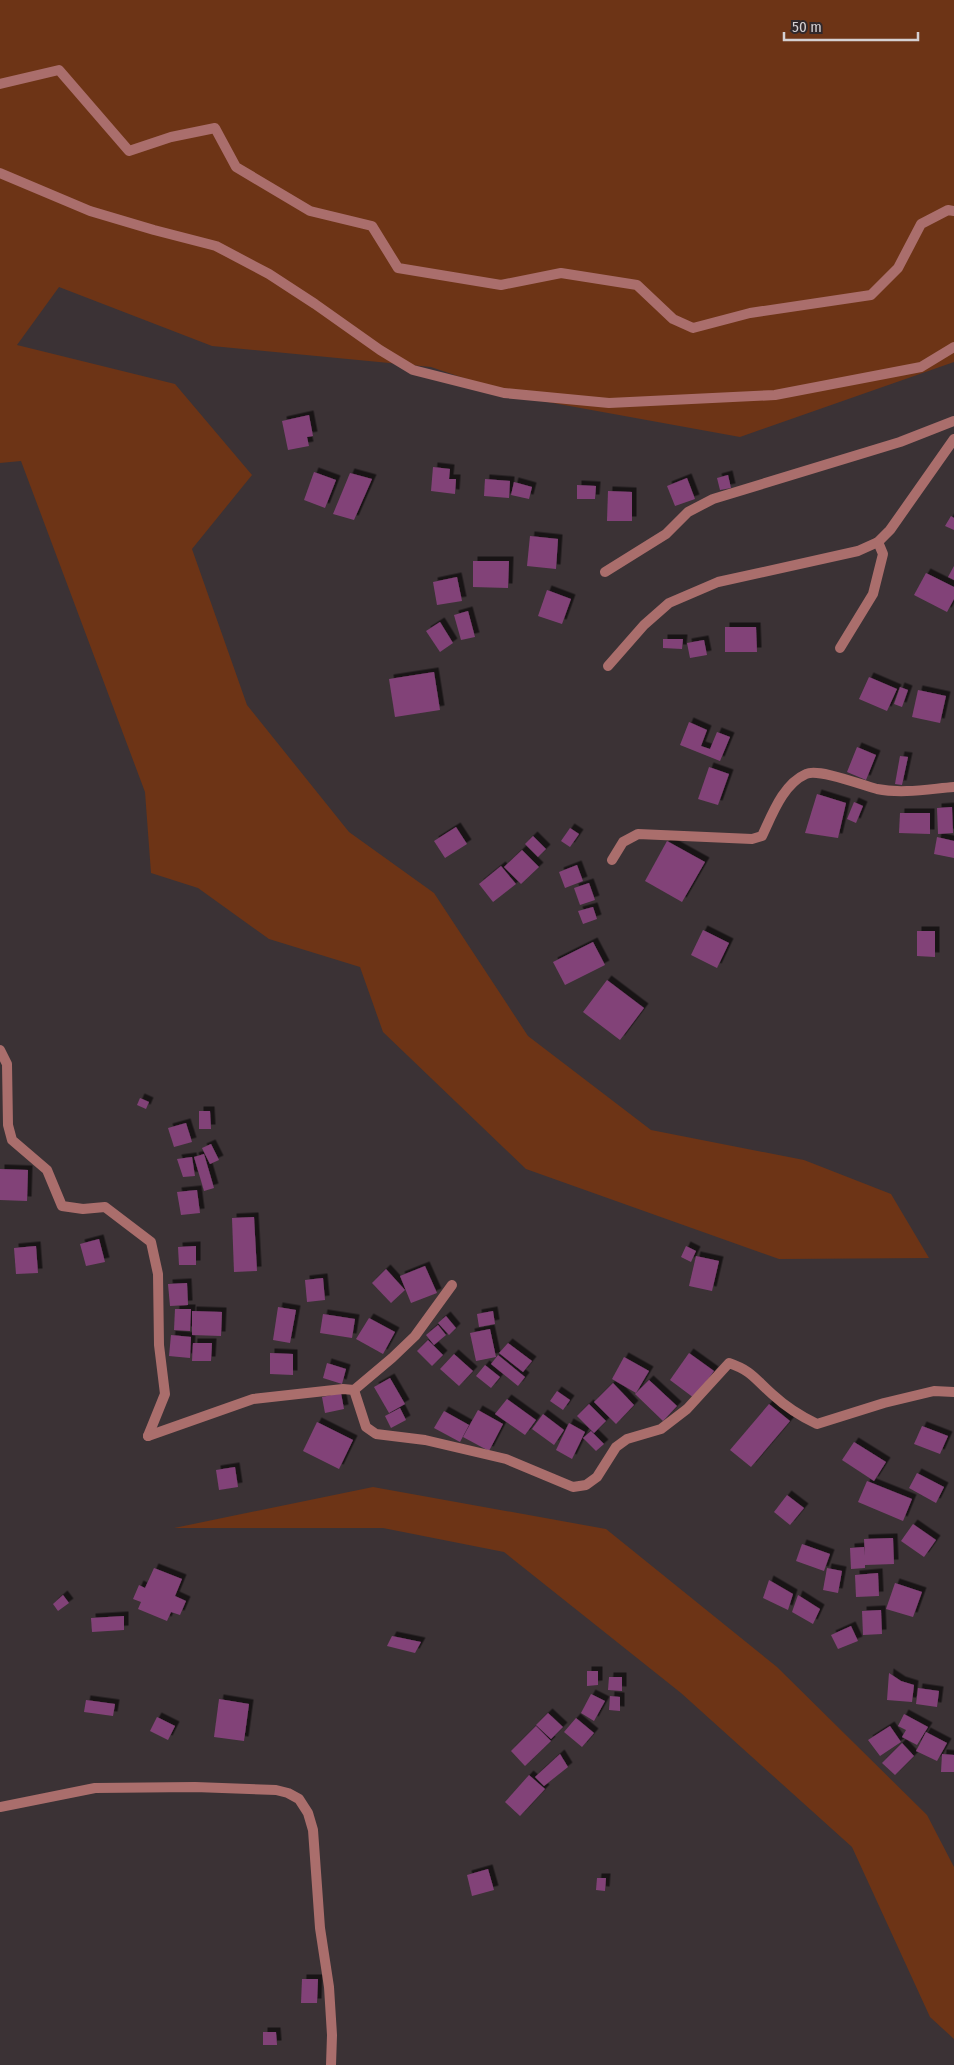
<svg xmlns="http://www.w3.org/2000/svg" width="954" height="2065" viewBox="0 0 954 2065" font-family="'Fira Sans Condensed',sans-serif">
	<style>
		.green { fill: #6d3416 }
		.building { fill: #824378; filter: url(#shadow) }
		.lines { fill: none; stroke-linecap: round; stroke-linejoin: round }
		.minor { stroke: #aa6e6c; stroke-width: 10 }
	</style>
	<defs>
		<filter id="shadow"><feDropShadow dx="4.5" dy="-4.5" stdDeviation="0" flood-color="#0009"/></filter>
	</defs>
	<rect width="100%" height="100%" fill="#3b3235"/>
	<g class="green">
		<polygon points="0,0 954,0 954,362 740,437 520,397 431,367 212,346 59,287 17,345 175,384 252,475 192,549 247,705 349,832 434,893 528,1036 651,1130 804,1160 891,1194 929,1258 779,1259 526,1169 383,1032 360,967 269,939 198,888 151,873 145,792 21,461 0,463"/>
		<polygon points="373,1487 606,1529 777,1667 927,1815 954,1867 954,2039 930,2017 852,1847 681,1693 504,1552 383,1528 174,1528"/>
	</g>
	<g class="building">
		<polygon points="309,415 313,436 307,437 309,446 288,450 282,421"/>
		<polygon points="433,467 450,469 449,479 456,479 455,494 431,491"/>
		<polygon points="314,472 336,480 325,508 304,500"/>
		<polygon points="350,473 372,479 354,520 333,514"/>
		<polygon points="728,475 731,488 720,490 717,478"/>
		<polygon points="687,478 695,499 675,506 667,486"/>
		<polygon points="485,479 510,481 509,498 484,496"/>
		<polygon points="514,482 532,487 529,499 511,495"/>
		<polygon points="577,485 596,486 595,499 577,499"/>
		<polygon points="608,491 632,492 632,521 607,521"/>
		<polygon points="951,516 954,518 954,530 945,526"/>
		<polygon points="530,536 558,539 556,569 527,566"/>
		<polygon points="473,561 509,561 508,588 473,587"/>
		<polygon points="954,566 954,580 948,577"/>
		<polygon points="926,573 954,587 954,599 947,612 914,595"/>
		<polygon points="457,577 462,601 437,605 433,582"/>
		<polygon points="547,590 571,599 562,624 538,616"/>
		<polygon points="468,611 475,637 461,640 454,615"/>
		<polygon points="440,622 453,643 440,652 426,631"/>
		<polygon points="725,627 756,627 757,652 725,652"/>
		<polygon points="663,639 683,639 682,649 663,648"/>
		<polygon points="704,640 707,655 690,658 687,643"/>
		<polygon points="434,672 440,710 395,717 389,679"/>
		<polygon points="869,677 897,689 887,711 859,699"/>
		<polygon points="900,687 908,690 902,707 894,704"/>
		<polygon points="918,690 946,696 940,723 912,717"/>
		<polygon points="689,722 707,730 701,746 710,749 717,732 730,737 720,761 680,745"/>
		<polygon points="857,747 876,755 866,780 847,772"/>
		<polygon points="900,756 908,757 902,785 895,784"/>
		<polygon points="709,767 729,774 718,805 698,799"/>
		<polygon points="817,794 846,803 838,838 805,833"/>
		<polygon points="854,802 863,806 856,823 847,819"/>
		<polygon points="952,807 953,833 938,834 937,808"/>
		<polygon points="900,813 930,813 930,834 899,833"/>
		<polygon points="456,827 467,844 445,858 434,841"/>
		<polygon points="570,828 579,834 570,847 561,841"/>
		<polygon points="533,836 546,849 538,857 525,844"/>
		<polygon points="937,837 954,841 954,858 934,854"/>
		<polygon points="667,841 705,862 682,902 645,881"/>
		<polygon points="522,850 539,867 521,884 504,867"/>
		<polygon points="577,865 583,881 565,888 559,872"/>
		<polygon points="501,866 516,884 493,902 479,884"/>
		<polygon points="589,883 595,900 580,905 574,888"/>
		<polygon points="593,907 597,919 583,924 578,911"/>
		<polygon points="703,930 729,943 717,968 691,955"/>
		<polygon points="917,931 935,931 935,957 917,956"/>
		<polygon points="593,942 605,965 565,985 553,962"/>
		<polygon points="607,980 644,1008 620,1040 583,1012"/>
		<polygon points="140,1098 149,1102 146,1109 137,1105"/>
		<polygon points="199,1111 210,1111 211,1129 199,1129"/>
		<polygon points="186,1123 192,1142 174,1147 168,1128"/>
		<polygon points="211,1144 219,1160 210,1164 202,1148"/>
		<polygon points="204,1154 214,1188 204,1191 194,1157"/>
		<polygon points="192,1157 195,1176 183,1177 177,1159"/>
		<polygon points="0,1169 28,1170 27,1201 0,1200"/>
		<polygon points="197,1190 200,1213 181,1215 177,1192"/>
		<polygon points="254,1217 257,1271 234,1272 232,1218"/>
		<polygon points="99,1239 105,1262 86,1266 80,1244"/>
		<polygon points="36,1246 38,1273 16,1274 14,1248"/>
		<polygon points="196,1246 196,1265 179,1265 178,1247"/>
		<polygon points="686,1246 696,1251 691,1262 681,1257"/>
		<polygon points="696,1256 719,1261 712,1291 689,1286"/>
		<polygon points="425,1266 437,1293 411,1303 400,1276"/>
		<polygon points="386,1269 405,1290 391,1303 372,1283"/>
		<polygon points="323,1278 325,1300 307,1302 305,1280"/>
		<polygon points="187,1283 188,1305 170,1306 168,1284"/>
		<polygon points="278,1307 296,1310 290,1343 273,1340"/>
		<polygon points="175,1309 191,1309 190,1331 174,1330"/>
		<polygon points="192,1311 222,1312 221,1336 192,1335"/>
		<polygon points="493,1311 495,1324 479,1327 477,1314"/>
		<polygon points="323,1314 355,1319 352,1338 320,1333"/>
		<polygon points="446,1316 456,1328 449,1335 438,1323"/>
		<polygon points="369,1318 395,1332 383,1354 356,1339"/>
		<polygon points="438,1325 446,1335 434,1345 426,1335"/>
		<polygon points="490,1329 496,1357 476,1361 470,1333"/>
		<polygon points="171,1335 191,1337 190,1358 169,1356"/>
		<polygon points="428,1340 443,1355 432,1366 417,1351"/>
		<polygon points="193,1343 212,1343 211,1361 192,1361"/>
		<polygon points="508,1343 532,1361 523,1372 499,1353"/>
		<polygon points="270,1353 293,1354 293,1375 270,1374"/>
		<polygon points="689,1353 714,1371 694,1398 670,1380"/>
		<polygon points="454,1354 473,1371 459,1386 440,1369"/>
		<polygon points="498,1355 525,1377 518,1386 491,1364"/>
		<polygon points="624,1357 649,1371 636,1393 612,1379"/>
		<polygon points="327,1363 346,1369 342,1384 323,1378"/>
		<polygon points="485,1365 500,1377 491,1388 476,1376"/>
		<polygon points="390,1378 405,1404 389,1413 374,1387"/>
		<polygon points="649,1380 677,1406 663,1421 635,1394"/>
		<polygon points="613,1383 634,1405 616,1424 594,1402"/>
		<polygon points="557,1391 570,1400 563,1410 550,1401"/>
		<polygon points="341,1393 344,1409 325,1413 322,1397"/>
		<polygon points="507,1399 536,1420 525,1435 495,1414"/>
		<polygon points="589,1404 606,1421 594,1433 577,1416"/>
		<polygon points="769,1404 790,1421 751,1467 730,1450"/>
		<polygon points="400,1408 406,1420 391,1428 385,1416"/>
		<polygon points="478,1410 503,1424 489,1451 463,1437"/>
		<polygon points="444,1411 469,1425 460,1442 434,1428"/>
		<polygon points="543,1414 564,1430 554,1445 532,1429"/>
		<polygon points="317,1422 353,1440 339,1469 303,1451"/>
		<polygon points="569,1423 585,1432 572,1459 556,1450"/>
		<polygon points="922,1426 948,1436 940,1454 914,1444"/>
		<polygon points="591,1431 604,1444 596,1451 583,1438"/>
		<polygon points="854,1442 886,1462 874,1481 842,1460"/>
		<polygon points="235,1467 238,1487 219,1490 216,1470"/>
		<polygon points="917,1473 944,1487 936,1503 909,1488"/>
		<polygon points="867,1481 912,1499 903,1521 858,1502"/>
		<polygon points="787,1495 804,1508 790,1525 774,1512"/>
		<polygon points="913,1524 936,1540 924,1557 901,1541"/>
		<polygon points="893,1538 894,1564 865,1565 865,1568 851,1569 850,1548 864,1547 865,1556 864,1539"/>
		<polygon points="802,1544 830,1554 824,1571 796,1561"/>
		<polygon points="154,1568 182,1579 175,1596 186,1601 180,1615 171,1612 167,1621 138,1609 141,1602 133,1599 139,1585 145,1588"/>
		<polygon points="827,1568 842,1571 838,1593 823,1590"/>
		<polygon points="878,1573 879,1596 856,1597 855,1575"/>
		<polygon points="769,1580 793,1594 788,1610 763,1598"/>
		<polygon points="895,1583 922,1592 913,1617 886,1609"/>
		<polygon points="63,1595 69,1603 58,1611 53,1604"/>
		<polygon points="798,1595 820,1609 813,1624 792,1612"/>
		<polygon points="881,1610 882,1634 863,1635 862,1611"/>
		<polygon points="124,1616 124,1630 92,1632 91,1618"/>
		<polygon points="851,1626 858,1641 838,1649 831,1635"/>
		<polygon points="392,1636 421,1642 415,1653 387,1646"/>
		<polygon points="587,1671 598,1671 598,1685 587,1686"/>
		<polygon points="889,1673 901,1681 914,1685 912,1702 887,1700"/>
		<polygon points="609,1677 622,1677 622,1691 608,1690"/>
		<polygon points="918,1688 939,1691 937,1707 916,1704"/>
		<polygon points="591,1694 605,1701 594,1721 581,1713"/>
		<polygon points="610,1696 620,1697 620,1711 609,1710"/>
		<polygon points="219,1699 249,1704 244,1741 214,1737"/>
		<polygon points="86,1700 115,1704 113,1716 84,1712"/>
		<polygon points="548,1713 563,1727 551,1739 536,1725"/>
		<polygon points="904,1714 928,1727 917,1745 902,1737 906,1730 898,1726"/>
		<polygon points="157,1717 175,1726 168,1740 150,1731"/>
		<polygon points="576,1718 594,1733 582,1747 564,1732"/>
		<polygon points="536,1726 551,1741 525,1766 511,1751"/>
		<polygon points="890,1726 901,1742 880,1756 868,1740"/>
		<polygon points="926,1732 947,1743 937,1761 916,1751"/>
		<polygon points="902,1743 914,1756 895,1775 882,1763"/>
		<polygon points="560,1754 568,1767 544,1786 535,1777"/>
		<polygon points="942,1754 954,1755 954,1772 941,1772"/>
		<polygon points="529,1775 545,1789 520,1816 505,1802"/>
		<polygon points="488,1869 494,1890 472,1896 467,1875"/>
		<polygon points="597,1878 606,1878 605,1891 596,1890"/>
		<polygon points="302,1979 318,1979 317,2003 301,2003"/>
		<polygon points="263,2032 276,2032 277,2045 263,2045"/>
	</g>
	<g class="lines">
		<g class="minor">
			<polyline points="0,84 59,70 129,151 171,137 215,128 236,167 310,211 372,226 398,268 501,285 561,273 637,285 673,319 693,328 750,313 871,295 898,268 921,224 948,210 954,211"/>
			<polyline points="0,173 90,211 154,230 216,246 269,274 315,304 380,350 413,370 504,393 609,403 775,395 921,367 954,347"/>
			<polyline points="605,572 666,534 688,512 713,499 900,442 954,421"/>
			<polyline points="840,648 873,594 883,554 878,542"/>
			<polyline points="608,666 644,625 669,603 718,582 858,551 878,542 890,530 954,439"/>
			<path d="M612,860L623,842L638,834L752,839L762,836C772,815 783,784 806,774C819,768 861,785 877,789C902,794 929,789 954,787"/>
			<polyline points="0,1050 7,1064 8,1125 12,1140 47,1170 62,1206 83,1209 105,1207 151,1242 158,1274 159,1345 165,1394 148,1436"/>
			<polyline points="354,1390 392,1358 415,1336 452,1285"/>
			<path d="M148,1436L253,1399L343,1389L354,1390L366,1427L376,1434L425,1440L506,1459L573,1487L586,1485L597,1477L616,1447L627,1439L661,1429L687,1409L729,1363C752,1371 754,1378 772,1394C785,1406 800,1416 817,1424L884,1403L934,1391L954,1392"/>
			<polyline points="0,1807 95,1788 195,1787 276,1790 288,1793 299,1799 308,1813 313,1830 320,1928 329,1987 332,2035 331,2065"/>
		</g>
	</g>
	<path d="M784 32v8h134v-8" fill="none" stroke="#d5d0d2" stroke-width="2.5"/>
	<text x="792" y="32" font-size="15" fill="#d5d0d2" stroke="#31282b" stroke-width="4" paint-order="stroke">50 m</text>
</svg>
